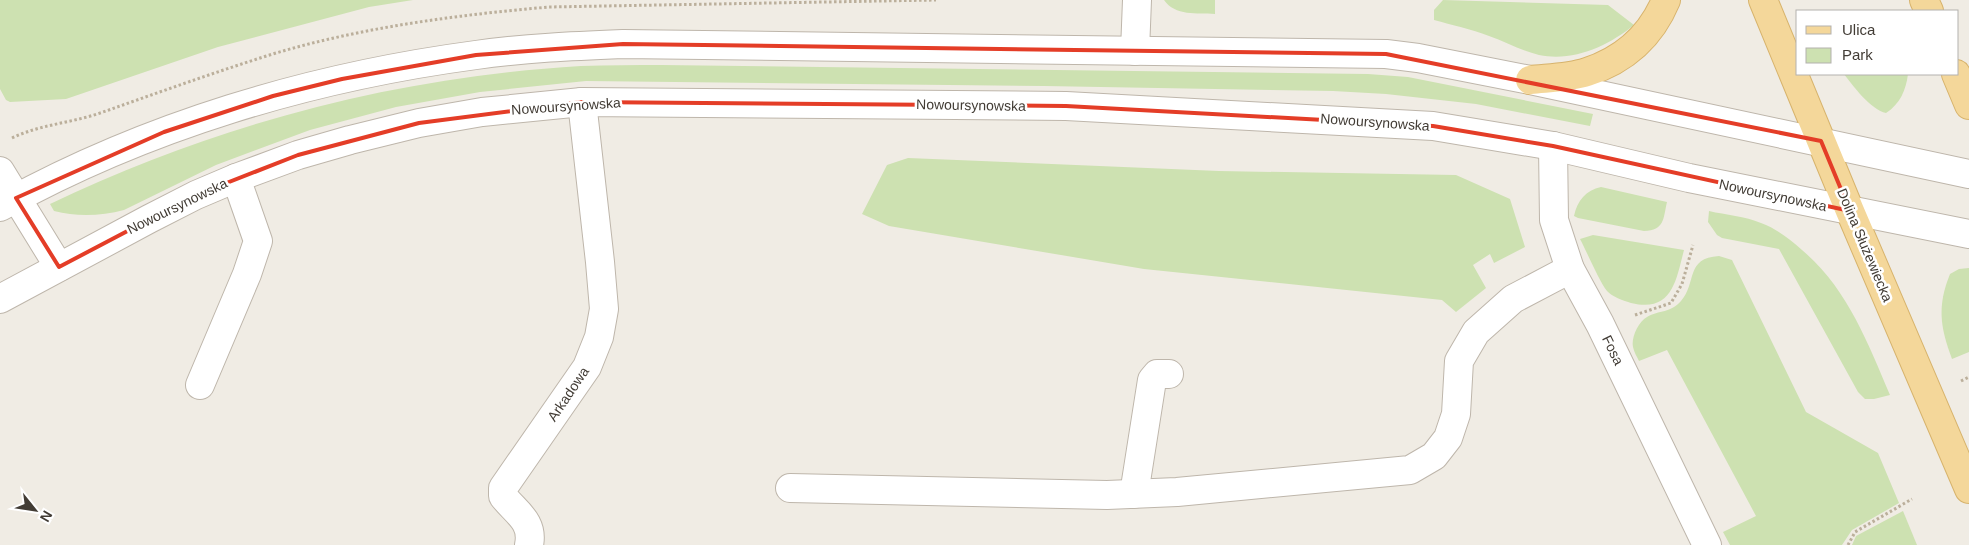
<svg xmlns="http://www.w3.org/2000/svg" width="1969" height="545" viewBox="0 0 1969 545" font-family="Arial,sans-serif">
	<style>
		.green { fill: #cde1b1 }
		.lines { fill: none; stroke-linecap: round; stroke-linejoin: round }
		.minor-casing { stroke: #beb6ab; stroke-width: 30 }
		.major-casing { stroke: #d7b36c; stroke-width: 30 }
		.path { stroke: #bbaf9b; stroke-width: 3; stroke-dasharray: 2.5 2.5; stroke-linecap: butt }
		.minor { stroke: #fff; stroke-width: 28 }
		.major { stroke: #f4d79a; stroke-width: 28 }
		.marked { fill: none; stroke: #e43d27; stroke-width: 4; stroke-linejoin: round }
		.labels { text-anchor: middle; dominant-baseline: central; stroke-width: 5; stroke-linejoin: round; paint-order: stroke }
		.street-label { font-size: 14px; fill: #423c35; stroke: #fff }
	</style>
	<rect width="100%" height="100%" fill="#f0ece4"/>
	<g class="green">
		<polygon points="0,0 413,0 369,7 218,47 66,99 10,102 6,100 0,89"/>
		<path d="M1164,0H1215V14C1197,13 1175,16 1164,0Z"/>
		<path d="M1443,0L1608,5L1634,25C1608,46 1574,62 1539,55C1522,51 1506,42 1489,36C1471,29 1452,25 1434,20V10Z"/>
		<path d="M661,65L1368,74L1408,77L1593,114L1590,126L1476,104L1386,94L1333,91L1044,86L586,81L480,92L396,107L310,130L216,165L124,210C101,216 77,217 54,211L50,204C217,124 396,77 581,66C608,65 635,65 661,65Z"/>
		<path d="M1844,74H1908C1906,90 1900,104 1886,113C1871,110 1853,86 1844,74Z"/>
		<polygon points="908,158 1219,171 1456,175 1510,199 1525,247 1494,263 1490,254 1473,265 1486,288 1456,312 1442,300 1144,269 889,226 862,214 887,165"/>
		<path d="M1601,187L1667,202C1663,219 1665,230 1644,231L1578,218L1574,216C1577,201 1586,190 1601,187Z"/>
		<path d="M1709,211C1726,215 1745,216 1761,223C1777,229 1790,239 1802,250C1847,288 1867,341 1890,395L1874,399H1865L1858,392L1779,249L1722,238L1717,235L1708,222Z"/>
		<path d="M1593,235L1684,250C1676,281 1672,313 1631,303C1624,301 1611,296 1607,291C1599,281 1587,252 1580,239Z"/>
		<path d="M1719,256L1732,260L1806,412L1878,453L1899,503L1852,530L1842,545H1730L1723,532L1756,516L1667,350L1639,361C1637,357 1634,352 1633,347C1631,338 1638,322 1647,317C1659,310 1671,313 1681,301C1697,283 1685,258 1719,256Z"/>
		<path d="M1969,268V352L1952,359C1940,327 1937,306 1950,274L1959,269Z"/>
		<polygon points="1903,511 1917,545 1852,545 1856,536"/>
	</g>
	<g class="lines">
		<defs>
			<g id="minor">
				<polyline points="1135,51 1137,0"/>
				<polyline points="1553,146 1554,220 1570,269 1600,324 1707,545"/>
				<polyline points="0,171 59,267"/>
				<path d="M0,207C146,126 311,77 476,55C525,48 574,46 623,44L1386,54L1418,58L1530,80L1969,174"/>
				<polyline points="0,299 149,219 196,195 236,178 298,155 350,140 419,123 482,112 582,102 1066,106 1433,126 1553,146 1689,178 1969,234"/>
				<polyline points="200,385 247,274 258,241 236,178"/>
				<polyline points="790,488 1107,495 1177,492 1410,470 1434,456 1448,438 1456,414 1459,361 1476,332 1513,299 1570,269"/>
				<polyline points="1134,494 1152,380 1157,374 1169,374"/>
				<path d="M529,545C534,521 515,512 503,496V488L587,367L599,337L604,309L600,262L582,102"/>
			</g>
			<g id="major">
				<polyline points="1763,0 1850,211 1969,489"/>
				<polyline points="1924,0 1929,11"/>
				<polyline points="1956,74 1969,105"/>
				<path d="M1530,80C1548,78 1569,78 1587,72C1624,60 1651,36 1666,0"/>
			</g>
		</defs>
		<use href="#minor" class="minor-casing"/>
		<use href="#major" class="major-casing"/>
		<g class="path">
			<path d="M12,138C41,124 73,123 103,112C160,92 218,71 276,53C364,27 457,15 549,7L936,0"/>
			<polyline points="1635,315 1671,303 1682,284 1693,245"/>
			<polyline points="1961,381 1969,377"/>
			<polyline points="1848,545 1855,532 1912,499"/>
		</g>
		<use href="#minor" class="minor"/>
		<use href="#major" class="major"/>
	</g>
	<path class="marked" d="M623,44L1386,54L1821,141L1850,211L1553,146L1433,126L1066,106L582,102L419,123L298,155L196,195L59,267L16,198L164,132L273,96L342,79L476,55Z"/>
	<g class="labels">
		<g class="street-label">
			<text transform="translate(971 105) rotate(1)">Nowoursynowska</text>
			<text transform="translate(566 106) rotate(-4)">Nowoursynowska</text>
			<text transform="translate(1375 122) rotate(4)">Nowoursynowska</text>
			<text transform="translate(1773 195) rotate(12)">Nowoursynowska</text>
			<text transform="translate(177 206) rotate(-26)">Nowoursynowska</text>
			<text transform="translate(1865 245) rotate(67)">Dolina Służewiecka</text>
			<text transform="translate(1613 350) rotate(64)">Fosa</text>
			<text transform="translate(568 394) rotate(-56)">Arkadowa</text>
		</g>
	</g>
	<rect x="1796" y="10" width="162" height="65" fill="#ffffff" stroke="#b3b1ae"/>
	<rect x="1806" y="26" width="25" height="8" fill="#f4d79a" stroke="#b3b1ae"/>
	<text x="1842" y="35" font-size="15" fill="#423c35">Ulica</text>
	<rect x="1806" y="48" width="25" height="15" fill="#cde1b1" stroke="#b3b1ae"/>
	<text x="1842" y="60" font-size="15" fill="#423c35">Park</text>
	<g transform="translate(35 510) rotate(120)" stroke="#ffffff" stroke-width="4" paint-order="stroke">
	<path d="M0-4L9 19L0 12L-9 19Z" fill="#423c35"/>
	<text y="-8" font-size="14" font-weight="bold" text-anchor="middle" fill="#423c35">N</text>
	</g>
</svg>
